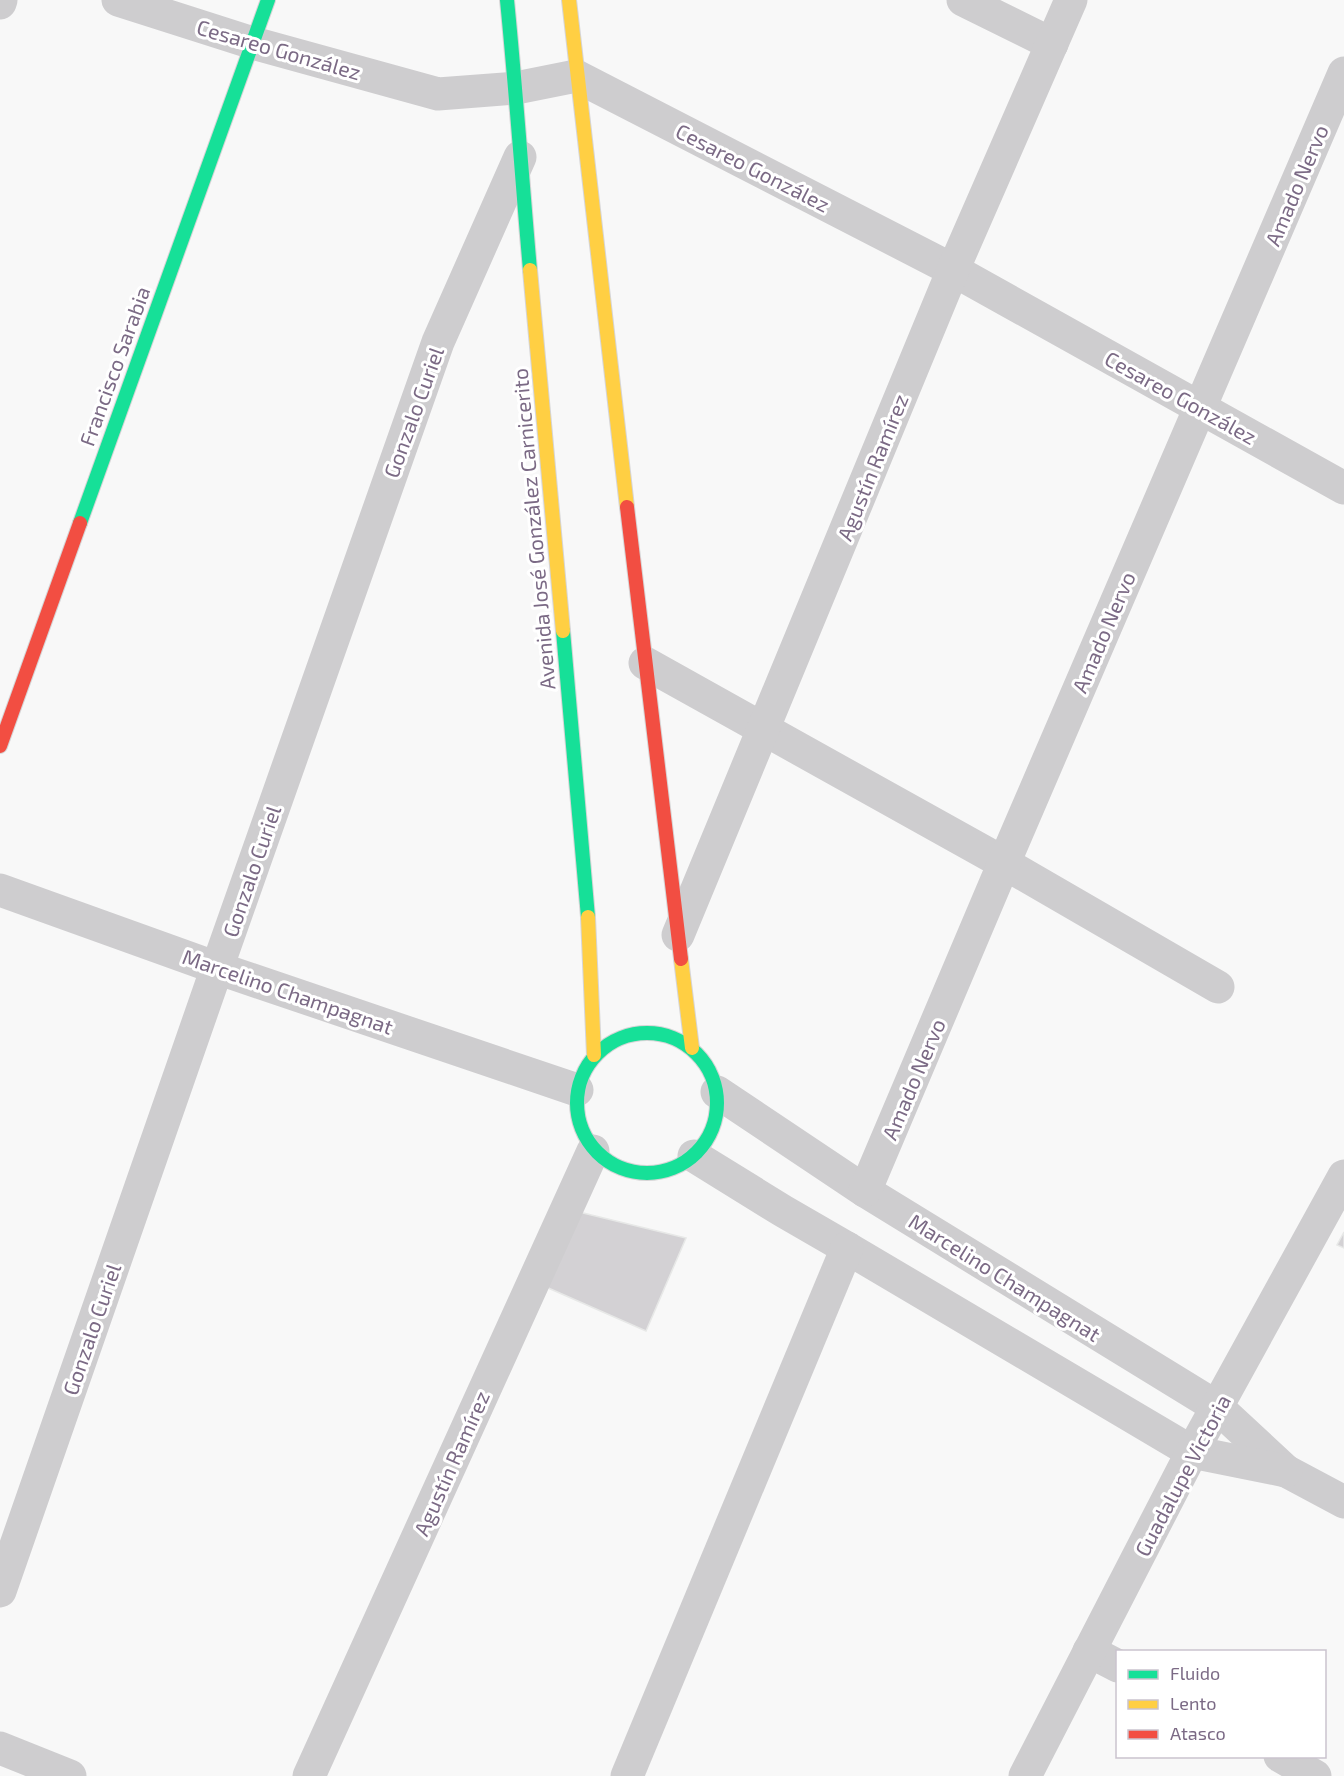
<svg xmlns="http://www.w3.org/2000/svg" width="1344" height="1776" viewBox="0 0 1344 1776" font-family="'Exo 2',sans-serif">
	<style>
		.building { fill: #d3d1d4; stroke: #e7e8e7; stroke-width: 1.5 }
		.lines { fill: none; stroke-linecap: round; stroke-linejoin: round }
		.fast-casing { stroke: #d6d5d6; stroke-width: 16 }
		.slow-casing { stroke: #d6d5d6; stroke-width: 16 }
		.jam-casing { stroke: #d6d5d6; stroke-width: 16 }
		.street { stroke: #cecdcf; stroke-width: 33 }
		.fast { stroke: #16e098; stroke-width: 14 }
		.slow { stroke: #ffcf43; stroke-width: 14 }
		.jam { stroke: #f24e42; stroke-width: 14 }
		.labels { text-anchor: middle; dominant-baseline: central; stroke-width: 6; stroke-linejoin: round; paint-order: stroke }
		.street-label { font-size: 21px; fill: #7b6a85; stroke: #fff }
	</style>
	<rect width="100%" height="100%" fill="#f8f8f8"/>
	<g class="building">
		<polygon points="579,1212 686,1238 646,1331 546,1287"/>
		<polygon points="1344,1232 1344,1248 1337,1245"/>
	</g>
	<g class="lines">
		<defs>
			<g id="fast">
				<path d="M507,0C516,90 522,180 530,270"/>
				<polyline points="80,523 268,0"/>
				<polyline points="563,631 588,917"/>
				<circle cx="647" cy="1103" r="70"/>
			</g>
			<g id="slow">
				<polyline points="569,0 627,507"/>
				<polyline points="530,270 563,631"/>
				<polyline points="588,917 594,1055"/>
				<polyline points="681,959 692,1048"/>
			</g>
			<g id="jam">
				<polyline points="627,507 681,959"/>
				<polyline points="0,746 80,523"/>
			</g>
		</defs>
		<use href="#fast" class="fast-casing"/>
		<use href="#slow" class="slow-casing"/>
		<use href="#jam" class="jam-casing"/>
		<g class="street">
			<polyline points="118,0 253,43 438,94 516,88 576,76 953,270 1344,488"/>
			<polyline points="963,0 1052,44"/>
			<polyline points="0,3 1,0"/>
			<polyline points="645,663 1004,863 1218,987"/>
			<polyline points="0,890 217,968 577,1090"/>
			<polyline points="678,935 953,270 1071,0"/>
			<polyline points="717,1092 865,1191 1217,1407 1286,1471 1344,1502"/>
			<polyline points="694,1156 783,1211 847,1248 1192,1452 1286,1471"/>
			<polyline points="865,1191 1004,863 1344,73"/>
			<polyline points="0,1591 217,968 438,342 520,157"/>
			<polyline points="1089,1651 1118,1666"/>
			<polyline points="0,1748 70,1776"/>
			<polyline points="1280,1756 1315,1776"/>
			<polyline points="309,1776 593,1151"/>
			<polyline points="627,1776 847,1248"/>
			<polyline points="1025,1776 1192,1452 1344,1176"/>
		</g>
		<use href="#fast" class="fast"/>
		<use href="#slow" class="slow"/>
		<use href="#jam" class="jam"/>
	</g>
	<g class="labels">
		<g class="street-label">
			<text transform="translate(279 49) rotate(16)">Cesareo González</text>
			<text transform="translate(753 167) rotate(27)">Cesareo González</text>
			<text transform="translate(1296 185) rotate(-67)">Amado Nervo</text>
			<text transform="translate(114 366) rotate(-70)">Francisco Sarabia</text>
			<text transform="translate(1181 397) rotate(29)">Cesareo González</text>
			<text transform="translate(413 412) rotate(-70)">Gonzalo Curiel</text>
			<text transform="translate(872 467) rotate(-68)">Agustín Ramírez</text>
			<text transform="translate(533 529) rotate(-95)">Avenida José González Carnicerito</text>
			<text transform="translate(1103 632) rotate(-67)">Amado Nervo</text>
			<text transform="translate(251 871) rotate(-71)">Gonzalo Curiel</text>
			<text transform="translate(288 991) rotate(19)">Marcelino Champagnat</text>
			<text transform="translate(913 1079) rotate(-67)">Amado Nervo</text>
			<text transform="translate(1005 1277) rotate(32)">Marcelino Champagnat</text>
			<text transform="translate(91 1329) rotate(-71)">Gonzalo Curiel</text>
			<text transform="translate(451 1463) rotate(-66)">Agustín Ramírez</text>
			<text transform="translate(1182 1475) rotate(-62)">Guadalupe Victoria</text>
		</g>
	</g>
	<rect x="1116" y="1650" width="210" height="108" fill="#ffffff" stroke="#cac3ce" stroke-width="1.5"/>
	<rect x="1128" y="1670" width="30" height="9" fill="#16e098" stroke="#cac3ce" stroke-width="1.5"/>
	<text x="1170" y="1680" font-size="18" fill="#7b6a85">Fluido</text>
	<rect x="1128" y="1700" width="30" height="9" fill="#ffcf43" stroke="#cac3ce" stroke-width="1.5"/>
	<text x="1170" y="1710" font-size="18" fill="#7b6a85">Lento</text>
	<rect x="1128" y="1730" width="30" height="9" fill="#f24e42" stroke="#cac3ce" stroke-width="1.5"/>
	<text x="1170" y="1740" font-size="18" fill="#7b6a85">Atasco</text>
</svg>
